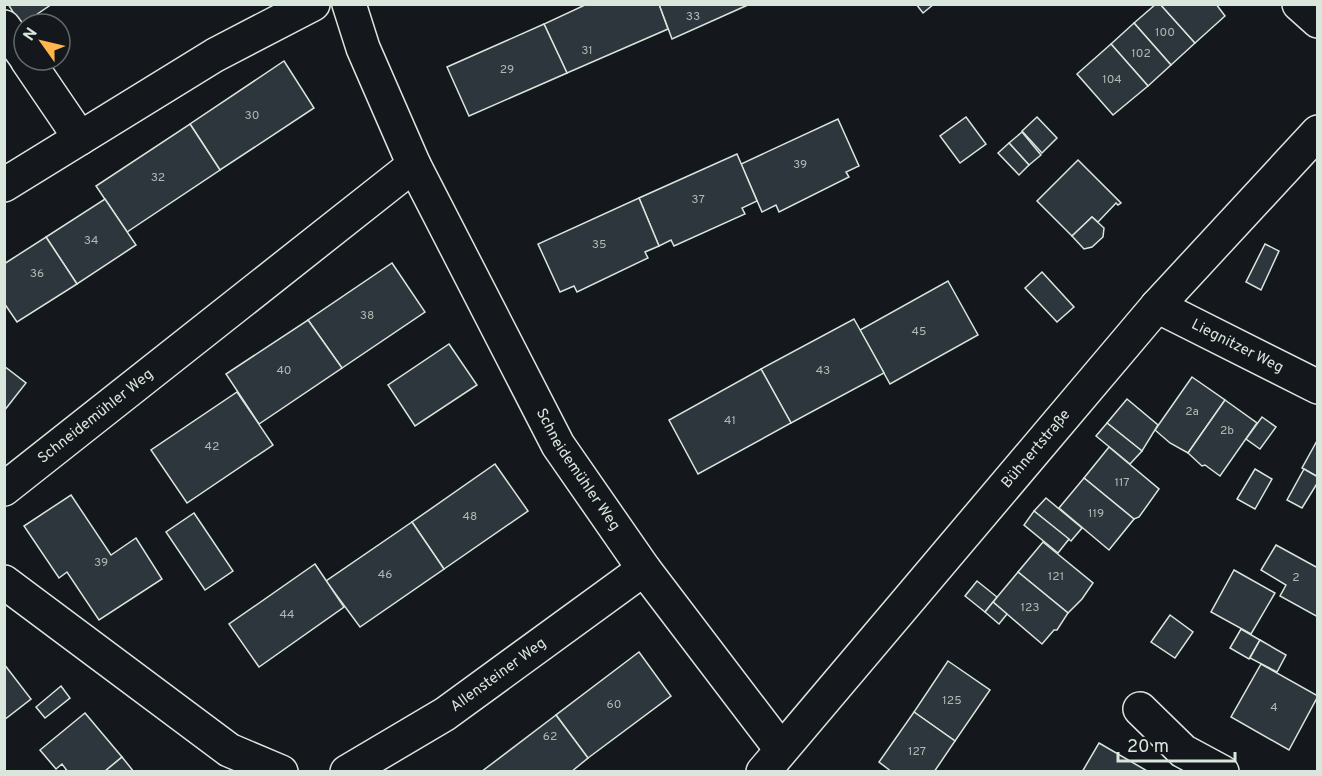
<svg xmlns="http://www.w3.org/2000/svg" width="1322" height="776" viewBox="0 0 1322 776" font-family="Overpass,sans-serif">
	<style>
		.building { fill: #2c363c; stroke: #d8e6dc; stroke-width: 1.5 }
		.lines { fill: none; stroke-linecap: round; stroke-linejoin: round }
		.minor-casing { stroke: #d8e6dc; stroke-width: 36 }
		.minor { stroke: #14181c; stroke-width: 33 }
		.labels { text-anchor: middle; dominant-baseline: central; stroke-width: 4.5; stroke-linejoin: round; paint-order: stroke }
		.number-label { font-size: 12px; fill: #adbab4 }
		.street-label { font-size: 15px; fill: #d8e6dc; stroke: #14181c }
	</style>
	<rect width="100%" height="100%" fill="#14181c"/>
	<g class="building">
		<polygon points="8,4 52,4 21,25"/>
		<polygon points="587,4 659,4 668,29 567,73 544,24"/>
		<polygon points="659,4 750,4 672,39"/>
		<polygon points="916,4 934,4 923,13"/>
		<polygon points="1156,4 1160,4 1195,43 1171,65 1134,23"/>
		<polygon points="1160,4 1216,4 1225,16 1195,43"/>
		<polygon points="1134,23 1171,65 1148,86 1111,44"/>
		<polygon points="544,24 567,73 469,116 447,67"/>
		<polygon points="1111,44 1148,86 1113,115 1077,74"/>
		<polygon points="284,61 314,108 220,170 190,124"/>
		<polygon points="966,117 986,144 960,163 940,136"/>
		<polygon points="1037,117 1057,138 1042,153 1022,131"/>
		<polygon points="838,119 859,166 846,172 849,177 779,212 776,205 762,212 741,164"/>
		<polygon points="190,124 220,170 127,232 96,186"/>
		<polygon points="1022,132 1041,155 1029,165 1009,143"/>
		<polygon points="1009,143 1029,165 1019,175 998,153"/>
		<polygon points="737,154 757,201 742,208 745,214 674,246 671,240 659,246 639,198"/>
		<polygon points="1078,160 1121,203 1118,205 1116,203 1098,222 1092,217 1072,236 1037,201"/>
		<polygon points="639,198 659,246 645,252 648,258 577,292 574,286 560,292 538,244"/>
		<polygon points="105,199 136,245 77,284 46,237"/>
		<polygon points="1092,217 1104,228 1103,237 1092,247 1084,249 1072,236"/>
		<polygon points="46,237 77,284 17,322 4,303 4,264"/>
		<polygon points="1265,244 1279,251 1261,290 1246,282"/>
		<polygon points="392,263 425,312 342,368 308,320"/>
		<polygon points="1042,272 1074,307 1057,322 1025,288"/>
		<polygon points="948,281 978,335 890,384 860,330"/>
		<polygon points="854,319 884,373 791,423 761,369"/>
		<polygon points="308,320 342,368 259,424 226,374"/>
		<polygon points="449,344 477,385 415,426 388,385"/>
		<polygon points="4,366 26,383 4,411"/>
		<polygon points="761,369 791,423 698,474 669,420"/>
		<polygon points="1192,377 1225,400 1188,453 1170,443 1155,430"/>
		<polygon points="237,392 273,445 187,503 151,450"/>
		<polygon points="1127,399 1158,425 1142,451 1107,423"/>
		<polygon points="1225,400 1257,423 1220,476 1205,465 1202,466 1188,453"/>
		<polygon points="1262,417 1276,427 1260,449 1246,439"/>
		<polygon points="1107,423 1142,451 1130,464 1096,436"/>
		<polygon points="1318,439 1318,477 1302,468"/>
		<polygon points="1109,447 1159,489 1139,517 1134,519 1084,478"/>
		<polygon points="495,464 528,511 444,569 412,522"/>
		<polygon points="1255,469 1272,479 1255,509 1237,499"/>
		<polygon points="1304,469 1318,477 1318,482 1302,508 1287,500"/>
		<polygon points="1084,478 1134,519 1109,550 1059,508"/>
		<polygon points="71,495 111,555 136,538 162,579 99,620 67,572 59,578 24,526"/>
		<polygon points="1046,498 1082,528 1071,541 1034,511"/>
		<polygon points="1034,511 1069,539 1058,553 1024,525"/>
		<polygon points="194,513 233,571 205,590 166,532"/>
		<polygon points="412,522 444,569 360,627 326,581"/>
		<polygon points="1043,542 1093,583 1082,599 1068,613 1018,572"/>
		<polygon points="1276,545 1318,568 1318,617 1280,596 1286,585 1261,570"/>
		<polygon points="315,564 344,607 259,667 229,624"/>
		<polygon points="1234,570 1275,593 1251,634 1211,612"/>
		<polygon points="1018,572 1068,613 1057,630 1054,630 1042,644 993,602"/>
		<polygon points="977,581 997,597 985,612 965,596"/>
		<polygon points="993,602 1007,614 999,624 985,612"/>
		<polygon points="1170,615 1193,632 1175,658 1151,642"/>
		<polygon points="1241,629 1260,640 1249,659 1230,648"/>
		<polygon points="1260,640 1286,655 1277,672 1250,658"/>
		<polygon points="639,652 671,696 588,758 556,715"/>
		<polygon points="948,661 990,690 955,741 914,712"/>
		<polygon points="4,664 31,699 4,720"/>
		<polygon points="1261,664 1318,696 1289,750 1231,717"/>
		<polygon points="61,686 70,698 45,718 36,707"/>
		<polygon points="914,712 955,741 934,772 892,772 879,762"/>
		<polygon points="85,713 122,757 104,772 68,772 62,764 56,769 40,750"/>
		<polygon points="556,715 588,758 571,772 481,772"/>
		<polygon points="1099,743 1149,772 1082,772"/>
		<polygon points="122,757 134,772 104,772"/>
	</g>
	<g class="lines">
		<defs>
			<g id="minor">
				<path id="s1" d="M349,4L363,48L414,165L558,445L644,569L781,749"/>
				<polyline points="1299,4 1318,21"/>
				<polyline points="4,27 24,55"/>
				<polyline points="27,60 80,138"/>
				<polyline points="4,185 215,55 313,4"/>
				<path id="s2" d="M1157,306L1318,387"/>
				<path id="s3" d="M4,489L414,165"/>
				<polyline points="4,582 229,750 281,772"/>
				<polyline points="1140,709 1183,751 1222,772"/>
				<path id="s4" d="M347,772L445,714L644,569"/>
				<path id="s5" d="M763,772L1157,306L1318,132"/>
			</g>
		</defs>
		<use href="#minor" class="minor-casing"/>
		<use href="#minor" class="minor"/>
	</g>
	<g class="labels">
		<g class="number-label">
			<text x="693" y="17">33</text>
			<text x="1165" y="33">100</text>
			<text x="587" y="51">31</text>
			<text x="1141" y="54">102</text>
			<text x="507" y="70">29</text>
			<text x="1112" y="80">104</text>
			<text x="252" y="116">30</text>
			<text x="800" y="165">39</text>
			<text x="158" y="178">32</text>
			<text x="698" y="200">37</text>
			<text x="91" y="241">34</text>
			<text x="599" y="245">35</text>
			<text x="37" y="274">36</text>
			<text x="367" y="316">38</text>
			<text x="919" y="332">45</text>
			<text x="284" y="371">40</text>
			<text x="823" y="371">43</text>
			<text x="1192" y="412">2a</text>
			<text x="730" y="421">41</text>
			<text x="1227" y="431">2b</text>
			<text x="212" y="447">42</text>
			<text x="1122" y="483">117</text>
			<text x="1096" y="514">119</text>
			<text x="470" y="517">48</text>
			<text x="101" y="563">39</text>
			<text x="385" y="575">46</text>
			<text x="1056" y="577">121</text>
			<text x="1296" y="578">2</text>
			<text x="1030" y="608">123</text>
			<text x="287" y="615">44</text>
			<text x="952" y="701">125</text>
			<text x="614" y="705">60</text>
			<text x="1274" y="708">4</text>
			<text x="550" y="737">62</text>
			<text x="917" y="752">127</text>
		</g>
		<g class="street-label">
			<text stroke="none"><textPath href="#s2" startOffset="90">Liegnitzer Weg</textPath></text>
			<text stroke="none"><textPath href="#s3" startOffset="117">Schneidemühler Weg</textPath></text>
			<text stroke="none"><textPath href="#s5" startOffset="423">Bühnertstraße</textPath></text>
			<text stroke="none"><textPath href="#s1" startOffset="520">Schneidemühler Weg</textPath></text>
			<text stroke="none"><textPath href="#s4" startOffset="180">Allensteiner Weg</textPath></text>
		</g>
	</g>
	<rect width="1322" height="776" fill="none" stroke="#d8e6dc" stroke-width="12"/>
	<g transform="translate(42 42) rotate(304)"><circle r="28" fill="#14181c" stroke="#626a69" stroke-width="1.5"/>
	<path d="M0-4.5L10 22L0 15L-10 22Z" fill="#ffb74d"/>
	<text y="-9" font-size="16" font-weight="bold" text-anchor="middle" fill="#d8e6dc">N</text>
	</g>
	<path d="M1118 752v9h117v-9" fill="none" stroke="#d8e6dc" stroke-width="3"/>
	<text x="1127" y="752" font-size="18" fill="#d8e6dc" stroke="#14181c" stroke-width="4.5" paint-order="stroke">20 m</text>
</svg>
